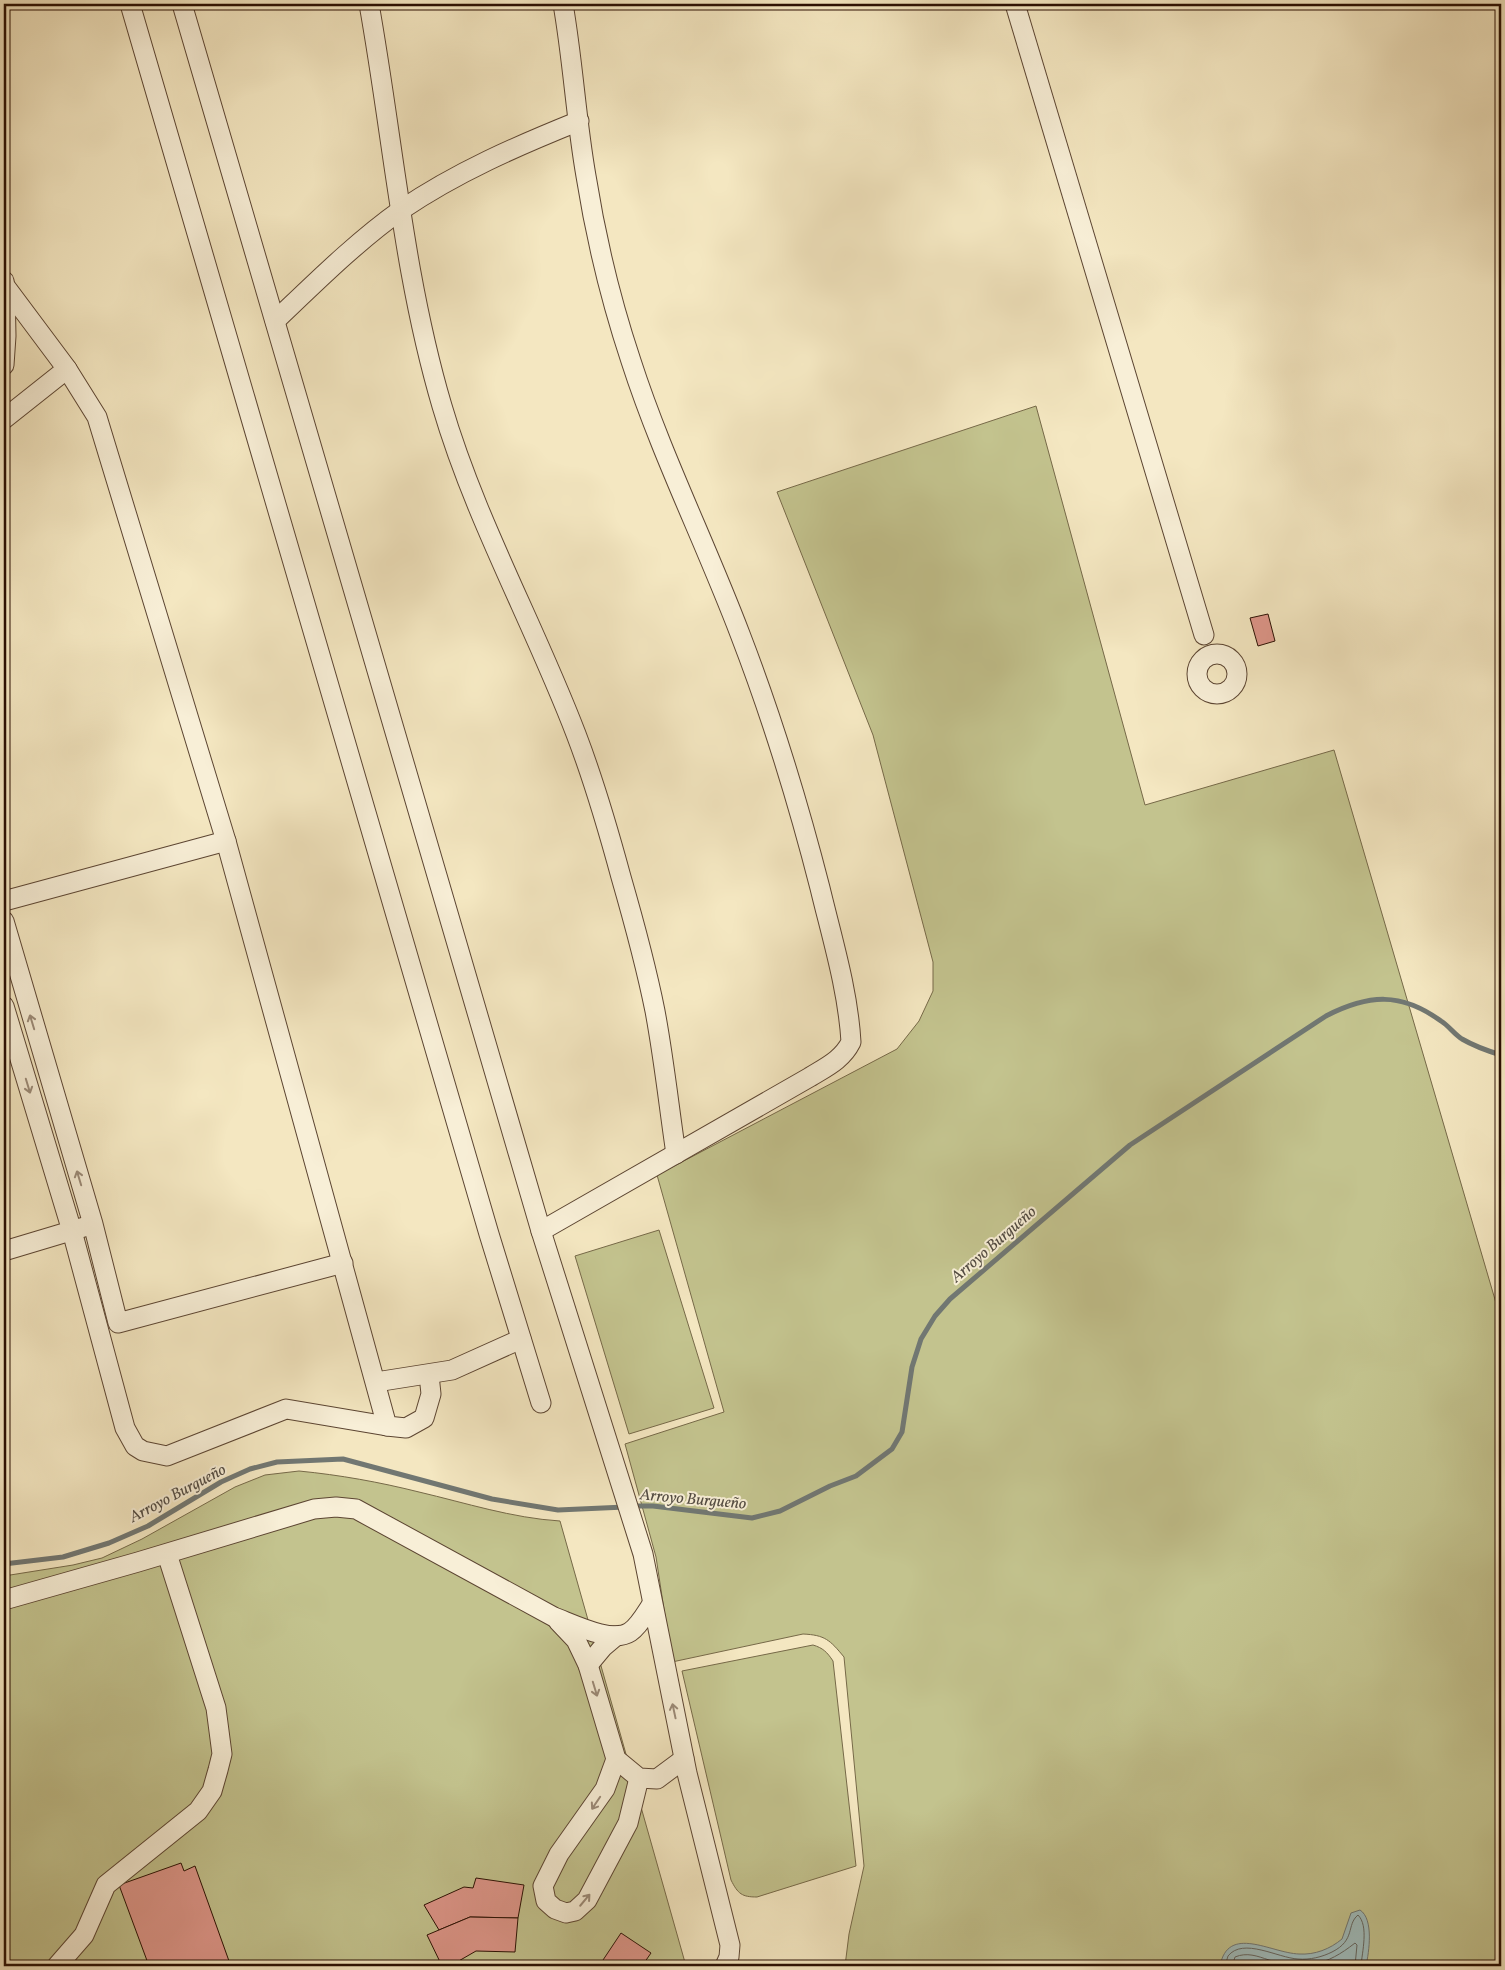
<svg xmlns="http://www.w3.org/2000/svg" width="1505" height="1970" viewBox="0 0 1505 1970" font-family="Vollkorn,serif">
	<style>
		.green { fill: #c3c38e; stroke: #766948 }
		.water { fill: #a0bdbd; stroke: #717772 }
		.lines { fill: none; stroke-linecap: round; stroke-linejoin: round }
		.shore { stroke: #656660; stroke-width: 1 }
		.stream { stroke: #717772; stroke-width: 5 }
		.building { fill: #de968a; stroke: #2a0f02 }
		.minor-casing { stroke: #5c4532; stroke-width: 21 }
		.minor { stroke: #f8efd7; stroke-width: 19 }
		.oneway { stroke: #9b8a77 }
		.labels { text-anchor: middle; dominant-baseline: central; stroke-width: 4; stroke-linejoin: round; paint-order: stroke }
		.water-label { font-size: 16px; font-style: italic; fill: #534c43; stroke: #f8efd7 }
	</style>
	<rect width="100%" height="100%" fill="#f4e7c1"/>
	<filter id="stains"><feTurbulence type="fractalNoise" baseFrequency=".004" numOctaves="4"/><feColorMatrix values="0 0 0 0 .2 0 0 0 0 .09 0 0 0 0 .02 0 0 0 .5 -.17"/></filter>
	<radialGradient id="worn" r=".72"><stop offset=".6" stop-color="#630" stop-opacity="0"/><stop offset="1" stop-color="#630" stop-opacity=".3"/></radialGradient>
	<g class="green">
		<path d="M1036,406L1145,805L1334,750L1501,1320V1966H845L849,1934L864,1866L844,1657C830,1640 825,1635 803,1634L672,1662L656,1557L625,1444L724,1412L657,1175L897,1049L919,1021L933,991V962L873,735L777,492Z"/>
		<polygon points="659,1230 714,1408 629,1434 575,1256"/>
		<path d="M299,1471C340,1475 379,1482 419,1492C466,1503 512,1518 560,1521L686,1966H4V1576L73,1565L102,1558L142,1539L235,1487L265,1475Z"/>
		<path d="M813,1645C823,1648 827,1652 833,1661L856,1866L757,1897C742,1897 738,1894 731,1880L682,1671Z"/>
	</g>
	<path class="water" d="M1360,1910C1374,1919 1369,1952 1366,1966H1220C1228,1924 1271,1953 1299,1954C1315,1955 1330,1949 1342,1939L1351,1913Z"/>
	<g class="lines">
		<g class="shore">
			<path d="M1225,1966L1228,1956C1243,1937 1278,1958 1298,1959C1310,1960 1322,1957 1332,1952C1356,1940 1346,1925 1358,1915C1369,1926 1362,1952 1361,1966"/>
			<path d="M1232,1966L1235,1957C1247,1952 1257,1956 1269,1960C1305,1970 1326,1966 1355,1943L1357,1945L1355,1966"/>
		</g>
		<g class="stream">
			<path d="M633,1506H653L752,1518L780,1511L830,1486L856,1476L892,1449L902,1432L912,1367L921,1339L935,1316L950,1299L1130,1145L1326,1016C1369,994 1401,992 1441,1021C1449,1026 1454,1034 1462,1039C1474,1046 1488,1051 1501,1055"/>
			<polyline points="4,1564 63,1557 109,1543 148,1526 221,1482 250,1469 277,1462 343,1459 492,1499 558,1510 625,1507"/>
		</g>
	</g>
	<g class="building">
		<polygon points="1268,614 1275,641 1258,646 1250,618"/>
		<polygon points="181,1863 184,1871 195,1866 229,1961 215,1966 149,1966 119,1885"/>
		<polygon points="476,1878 524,1885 518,1918 470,1917 439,1930 424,1905 464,1887 473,1888"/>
		<polygon points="470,1917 518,1918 515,1952 476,1951 450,1966 442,1966 427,1935"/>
		<polygon points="621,1933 651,1953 642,1966 599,1966"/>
	</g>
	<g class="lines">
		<defs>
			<g id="minor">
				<polyline points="130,4 489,1234 541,1403"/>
				<polyline points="182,4 541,1231 643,1554 687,1773 730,1945 729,1957 725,1966"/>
				<path d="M369,4C393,138 403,274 442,406C475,519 534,624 576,734C594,781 608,829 621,877C634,922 646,966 655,1011C664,1059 669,1107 676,1154"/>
				<polyline points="1015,4 1204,635"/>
				<polyline points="4,281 5,286 67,369 4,419"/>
				<path d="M275,321C315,283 356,242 401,210C457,172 517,146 579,121"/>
				<polyline points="4,365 6,336 5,286"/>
				<polyline points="67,369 97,417 226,841 387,1426 406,1428 424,1418 431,1394 429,1375"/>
				<circle cx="1217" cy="674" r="20"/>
				<polyline points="4,901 226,841"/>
				<polyline points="4,921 93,1224 118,1323 343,1263"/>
				<polyline points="4,1006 72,1231 125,1428 135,1446 143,1451 167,1456 286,1409 387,1426"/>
				<path d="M541,1231L810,1077C826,1067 842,1060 851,1042C848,990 832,938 820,888C798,802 772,717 740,634C705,542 661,454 631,361C611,301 596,239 586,176C576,119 573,61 563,4"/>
				<polyline points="4,1251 84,1227"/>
				<polyline points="376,1382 452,1370 521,1339"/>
				<path d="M4,1600L138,1562L314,1509L336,1507L356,1509L554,1617C573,1624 612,1644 630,1632C639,1626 646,1613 652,1604"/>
				<polyline points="558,1621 576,1640 588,1665 616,1759 639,1778 657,1779 684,1759"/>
				<polyline points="588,1665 603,1647 616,1636"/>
				<polyline points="616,1759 605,1789 559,1854 543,1886 546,1901 555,1909 566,1913 575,1911 587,1900 628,1823 639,1778"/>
				<polyline points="57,1966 84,1935 106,1885 198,1811 212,1791 218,1770 222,1754 216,1708 167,1554"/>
			</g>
		</defs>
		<use href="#minor" class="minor-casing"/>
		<use href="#minor" class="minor"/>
	</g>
	<defs><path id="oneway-shaft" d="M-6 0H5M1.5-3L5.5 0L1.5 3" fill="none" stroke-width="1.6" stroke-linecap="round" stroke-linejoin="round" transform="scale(1.25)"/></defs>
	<g class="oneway">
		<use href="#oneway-shaft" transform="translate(32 1022) rotate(-107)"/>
		<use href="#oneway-shaft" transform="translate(28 1086) rotate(73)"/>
		<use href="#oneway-shaft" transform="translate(79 1178) rotate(-107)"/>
		<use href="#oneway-shaft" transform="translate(595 1689) rotate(73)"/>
		<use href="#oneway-shaft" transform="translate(674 1711) rotate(-102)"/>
		<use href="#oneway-shaft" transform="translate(596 1803) rotate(124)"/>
		<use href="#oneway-shaft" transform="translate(585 1900) rotate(-50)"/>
	</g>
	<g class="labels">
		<g class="water-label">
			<text transform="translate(994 1245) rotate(-41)">Arroyo Burgueño</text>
			<text transform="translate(178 1494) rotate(-28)">Arroyo Burgueño</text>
			<text transform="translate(693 1500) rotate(5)">Arroyo Burgueño</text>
		</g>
	</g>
	<rect width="1505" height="1970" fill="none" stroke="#f4e7c1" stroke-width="20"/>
	<rect x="5" y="5" width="1495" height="1960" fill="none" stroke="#2a0f02" stroke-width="2.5"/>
	<rect x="10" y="10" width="1485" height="1950" fill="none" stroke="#2a0f02"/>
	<rect width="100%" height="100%" filter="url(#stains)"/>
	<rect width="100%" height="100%" fill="url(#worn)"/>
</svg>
